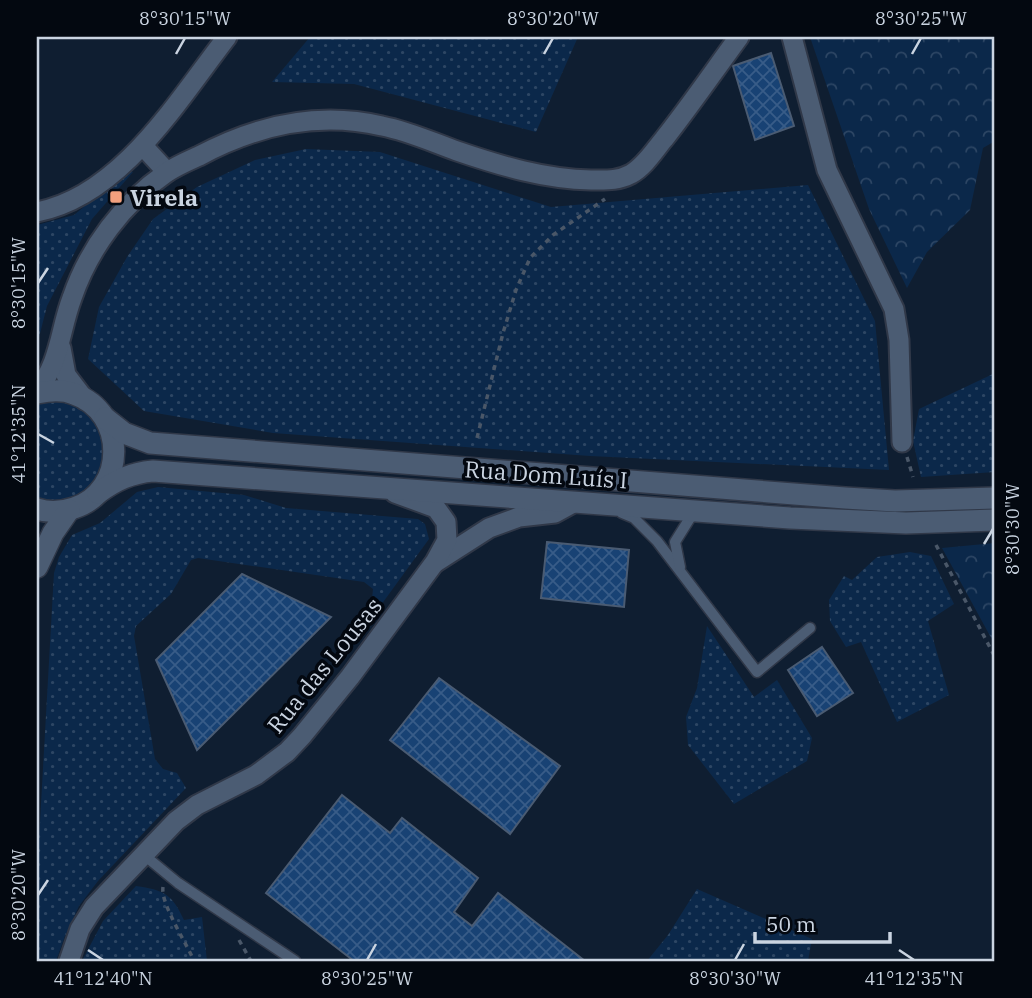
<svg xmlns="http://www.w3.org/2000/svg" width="1032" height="998" viewBox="0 0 1032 998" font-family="'IBM Plex Serif',serif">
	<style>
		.grass { fill: url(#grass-dots) }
		.forest { fill: url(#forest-crowns) }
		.building { fill: url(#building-cross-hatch); stroke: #4a5b72; stroke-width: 2 }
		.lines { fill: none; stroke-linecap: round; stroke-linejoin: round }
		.lane-casing { stroke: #303848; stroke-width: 13 }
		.street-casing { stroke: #303848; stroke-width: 23 }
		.secondary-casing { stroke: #303848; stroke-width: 24 }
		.path { stroke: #4a5768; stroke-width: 3.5; stroke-dasharray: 5 5; stroke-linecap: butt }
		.lane { stroke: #4b5c73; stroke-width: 10 }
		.street { stroke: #4b5c73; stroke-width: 19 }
		.secondary { stroke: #4b5c73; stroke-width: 21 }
		.ticks { fill: none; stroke: #cad4e1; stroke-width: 2.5 }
		.poi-dot { fill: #f2a07e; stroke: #030810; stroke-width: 2.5 }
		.labels { text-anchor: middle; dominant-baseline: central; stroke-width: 7; stroke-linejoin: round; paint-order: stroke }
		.poi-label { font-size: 23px; font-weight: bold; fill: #cad4e1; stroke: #030810; text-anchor: start }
		.street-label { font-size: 23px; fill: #cad4e1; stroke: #030810 }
		.neatline { fill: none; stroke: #cad4e1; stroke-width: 2.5 }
		.ticks-label { font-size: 18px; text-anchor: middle; fill: #cad4e1 }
	</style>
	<defs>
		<pattern id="grass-dots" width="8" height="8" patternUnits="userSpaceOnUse" patternTransform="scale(1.75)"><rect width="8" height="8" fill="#0b284a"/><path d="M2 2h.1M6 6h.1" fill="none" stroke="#2d4664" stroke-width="1.8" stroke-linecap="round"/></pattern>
		<pattern id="forest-crowns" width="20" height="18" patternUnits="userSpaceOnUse" patternTransform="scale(1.75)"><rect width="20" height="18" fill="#0b284a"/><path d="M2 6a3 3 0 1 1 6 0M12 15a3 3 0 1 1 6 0" fill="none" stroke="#2d4664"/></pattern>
		<pattern id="building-cross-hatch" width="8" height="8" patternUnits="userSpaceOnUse" patternTransform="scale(1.75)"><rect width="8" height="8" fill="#184274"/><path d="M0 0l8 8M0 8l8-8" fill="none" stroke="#385c88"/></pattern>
	</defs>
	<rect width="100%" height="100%" fill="#0f1e31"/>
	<g class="grass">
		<polygon points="310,37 578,37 536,132 354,84 272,82"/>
		<polygon points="306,149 380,152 551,207 808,185 875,321 889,470 590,456 273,433 144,411 88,359 99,307 127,257 153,219 197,187 255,160"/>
		<polygon points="127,171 133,172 92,219 47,306 37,345 37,225 74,215"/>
		<polygon points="995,373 995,472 921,477 913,441 919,409"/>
		<path d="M65,400C76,404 85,408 93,417C101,426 102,435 103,447C103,453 105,462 103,468C94,497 64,506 37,500V402Z"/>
		<polygon points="158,487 244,495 286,508 418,519 425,524 429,539 381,605 372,599 373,589 364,582 198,558 191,560 171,594 136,626 134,636 155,759 163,769 177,773 186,788 98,881 79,906 65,936 56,961 37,961 37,875 54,573 59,557 72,535 100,523 137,492"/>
		<polygon points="910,552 931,556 954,604 928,621 949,695 897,722 861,642 846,647 830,621 829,600 844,576 852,580 877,557"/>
		<polygon points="707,626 754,697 777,680 812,738 807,761 734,804 688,745 686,717 697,688"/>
		<path d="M136,886C164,890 172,894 184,920L202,917L207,961H82L103,921Z"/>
		<polygon points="697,889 812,939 808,961 647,961 668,935"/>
	</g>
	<g class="forest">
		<polygon points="810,37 995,37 995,141 983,148 970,210 927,252 907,288 869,209"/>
		<polygon points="995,543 995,645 942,548"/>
	</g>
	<g class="building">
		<polygon points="771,53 794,126 755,140 733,66"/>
		<polygon points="547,542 629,550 624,607 541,598"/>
		<polygon points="242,574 331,617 197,750 156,660"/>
		<polygon points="822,647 853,693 817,716 788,670"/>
		<polygon points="439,678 560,766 510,834 390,740"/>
		<polygon points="342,795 390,833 402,818 478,878 454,912 472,926 498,893 585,961 354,961 266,893"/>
	</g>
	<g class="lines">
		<defs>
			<g id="lane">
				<polyline points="622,513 634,518 657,541 757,672 810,628"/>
				<polyline points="680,567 675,542 690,518 696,514"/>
				<polyline points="144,855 178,883 295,961"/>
			</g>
			<g id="street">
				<polyline points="792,37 827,170 894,309 899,340 902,442"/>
				<polyline points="143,146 167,172"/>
				<path d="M37,212C121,196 178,100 227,37"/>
				<polyline points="61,348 66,375 85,400"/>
				<path d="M37,390C60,364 60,329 72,298C89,248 123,203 166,173C176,166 188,161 199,156C257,125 317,111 382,126C408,131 432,142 457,151C501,166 544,179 591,180C606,180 618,181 631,174C645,166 654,151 664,139C690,106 714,71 739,37"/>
				<polyline points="436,562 489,528 519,517 555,513 575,502"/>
				<polyline points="69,961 80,929 94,907 176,821 197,805 256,775 287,752 302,736 350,677 435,562 447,540 446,522 436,508 395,493"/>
			</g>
			<g id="secondary">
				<path d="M37,393C49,391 62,389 74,394C127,412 127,491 74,508C62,512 49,513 37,509"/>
				<polyline points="105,418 124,433 150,443 845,498 895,501 995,498"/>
				<path d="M98,493C116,480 131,473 153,471L790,518L906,523L995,520"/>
				<polyline points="37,567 53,533 69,510"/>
			</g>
		</defs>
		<use href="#lane" class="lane-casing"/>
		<use href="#street" class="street-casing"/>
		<use href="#secondary" class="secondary-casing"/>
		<g class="path">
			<polyline points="477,438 503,333 516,290 530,258 553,235 605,199"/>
			<polyline points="907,457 913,477"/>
			<polyline points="936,545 995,657"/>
			<path d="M163,887C160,903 187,944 194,961"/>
			<polyline points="239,940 251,961"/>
		</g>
		<use href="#lane" class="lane"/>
		<use href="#street" class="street"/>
		<use href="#secondary" class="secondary"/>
	</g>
	<path class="ticks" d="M176,54L185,38M544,54L553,38M912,54L921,38M38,283L48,268M38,434L54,443M984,544L993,529M38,895L48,880M88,950L103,960M899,950L914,960M367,960L376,944M735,960L744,944"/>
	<rect class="poi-dot" x="109" y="190" width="14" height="14" rx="3.5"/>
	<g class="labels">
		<g class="poi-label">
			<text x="130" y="197">Virela</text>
		</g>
		<g class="street-label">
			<text transform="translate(546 474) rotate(4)">Rua Dom Luís I</text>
			<text transform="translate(324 665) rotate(-51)">Rua das Lousas</text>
		</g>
	</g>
	<rect width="1032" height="998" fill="none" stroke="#030810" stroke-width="77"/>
	<path d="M755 932v10h135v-10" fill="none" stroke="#cad4e1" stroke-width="3.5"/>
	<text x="766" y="932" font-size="21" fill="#cad4e1" stroke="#030810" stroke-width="5" paint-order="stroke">50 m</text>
	<rect x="38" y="38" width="955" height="922" class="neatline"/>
	<g class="ticks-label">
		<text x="185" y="25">8°30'15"W</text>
		<text x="553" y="25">8°30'20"W</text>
		<text x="921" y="25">8°30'25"W</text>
		<text transform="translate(19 283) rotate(-90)" y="6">8°30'15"W</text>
		<text transform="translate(19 434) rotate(-90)" y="6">41°12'35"N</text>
		<text transform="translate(1013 529) rotate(-90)" y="6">8°30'30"W</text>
		<text transform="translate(19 895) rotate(-90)" y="6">8°30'20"W</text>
		<text x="103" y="985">41°12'40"N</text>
		<text x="367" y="985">8°30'25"W</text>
		<text x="735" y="985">8°30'30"W</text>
		<text x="914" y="985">41°12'35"N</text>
	</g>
</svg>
